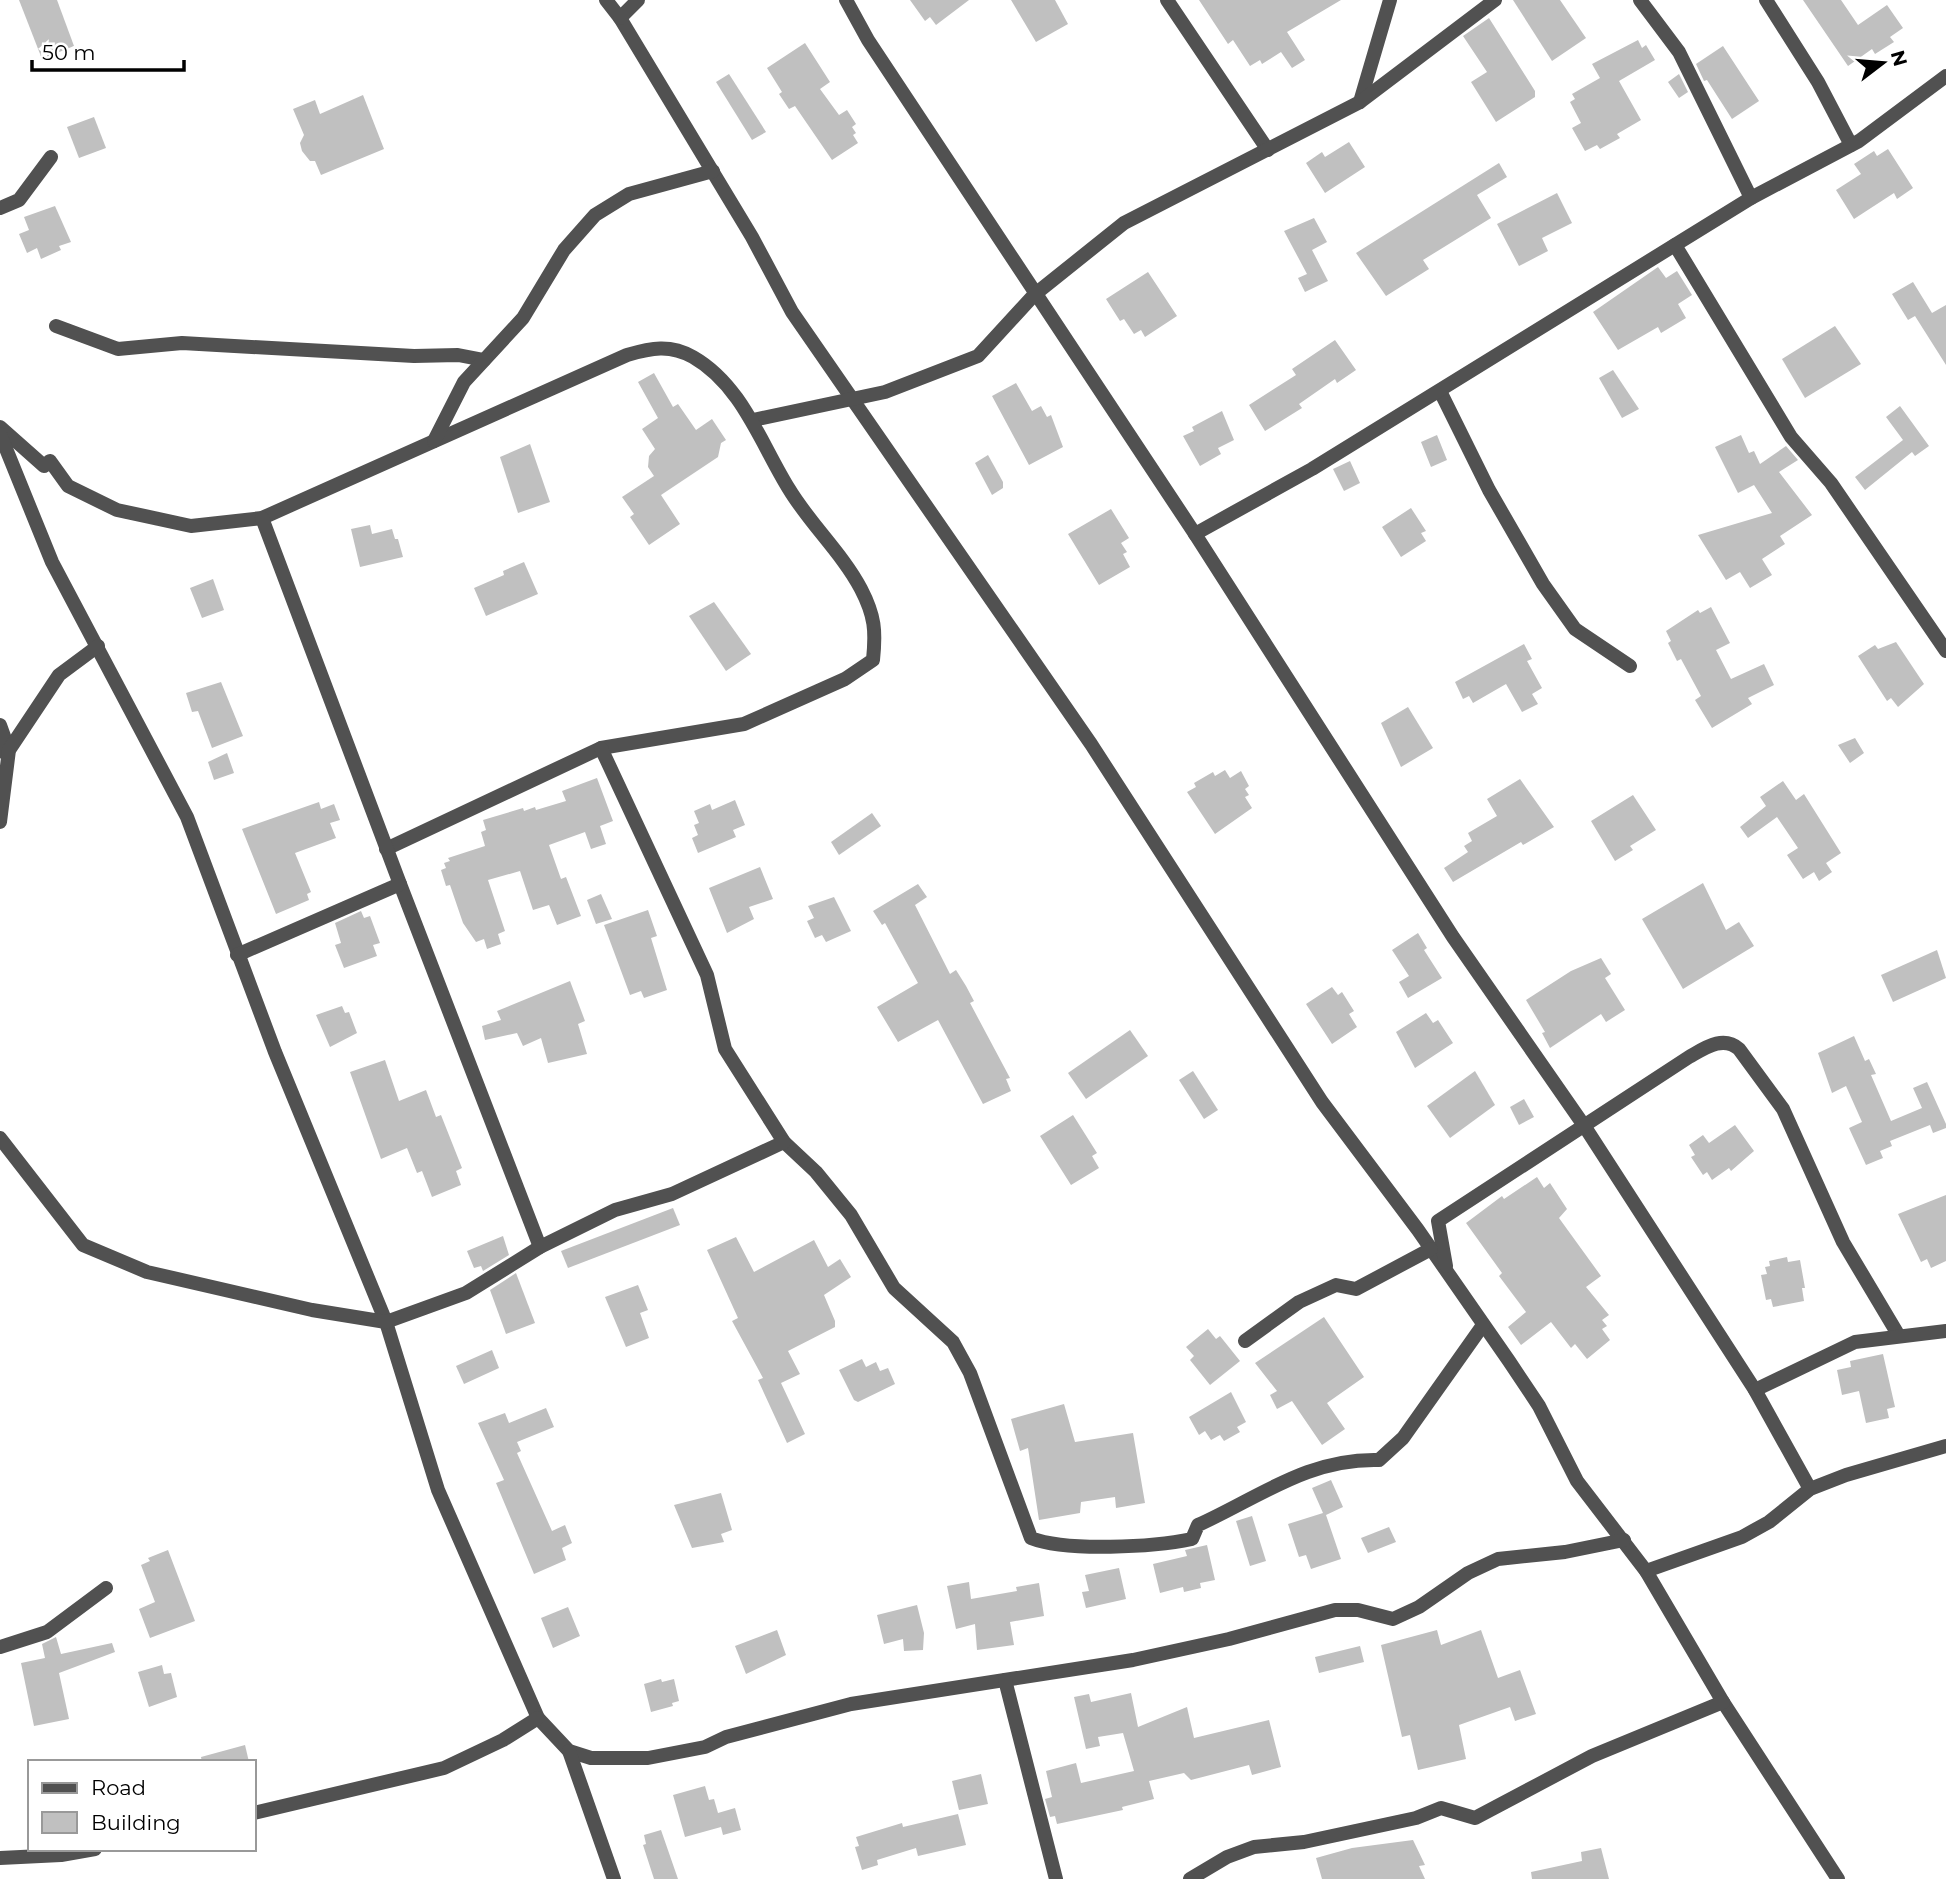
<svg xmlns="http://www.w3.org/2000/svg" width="1946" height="1879" viewBox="0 0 1946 1879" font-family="Montserrat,sans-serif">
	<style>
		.building { fill: #c0c0c0 }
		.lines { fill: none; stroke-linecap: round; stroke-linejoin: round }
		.minor { stroke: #515151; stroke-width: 14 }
	</style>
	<rect width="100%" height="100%" fill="#fff"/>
	<g class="building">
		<polygon points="19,0 57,0 74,46 42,59"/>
		<polygon points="910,0 969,0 936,25 930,17 925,21"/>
		<polygon points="1011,0 1055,0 1068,24 1036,42"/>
		<polygon points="1199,0 1341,0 1287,32 1305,60 1292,68 1281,52 1262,64 1260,60 1250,66 1233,40 1228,44"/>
		<polygon points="1513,0 1560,0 1586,38 1552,61"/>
		<polygon points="1803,0 1841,0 1858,25 1887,5 1903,28 1890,37 1894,42 1875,54 1872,49 1848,66"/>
		<polygon points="1489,18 1535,91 1535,97 1496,122 1471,82 1487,72 1463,36"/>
		<polygon points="1638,40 1642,48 1646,45 1655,60 1619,81 1641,120 1617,134 1620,138 1600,149 1597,145 1585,151 1572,128 1581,123 1570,102 1575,99 1572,94 1600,78 1592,64"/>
		<polygon points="805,43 830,82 820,89 839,115 847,110 856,124 852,127 856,133 853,135 858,143 832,160 795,106 789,109 779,94 782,92 767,68"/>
		<polygon points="1723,46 1759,101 1732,119 1707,80 1704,81 1696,64"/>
		<polygon points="729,74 766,132 752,140 716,82"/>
		<polygon points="1679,74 1688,92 1679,98 1668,82"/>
		<polygon points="363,95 384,149 321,175 315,161 310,161 302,151 300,143 304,135 293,109 315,100 320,114"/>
		<polygon points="94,117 106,148 79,158 67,127"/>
		<polygon points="1349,142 1365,167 1325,193 1306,163 1322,152 1325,157"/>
		<polygon points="1888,149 1913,188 1897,199 1894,193 1854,219 1836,190 1861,174 1854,164 1874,151 1877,156"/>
		<polygon points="1499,163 1507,177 1477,195 1491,218 1423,260 1429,269 1386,296 1356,253"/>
		<polygon points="1557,193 1572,223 1542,238 1548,251 1519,266 1497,224"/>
		<polygon points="55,206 71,242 59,246 61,250 41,259 37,248 27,253 19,234 29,230 24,217"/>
		<polygon points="1314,218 1327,242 1312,250 1328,281 1305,292 1298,278 1307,274 1284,231"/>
		<polygon points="1658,267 1666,278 1677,271 1692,295 1678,304 1686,318 1661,333 1658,327 1618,350 1593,312"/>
		<polygon points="1148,272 1177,316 1145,337 1141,330 1134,334 1124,319 1120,321 1106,299"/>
		<polygon points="1913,282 1932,313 1946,305 1946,365 1915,316 1908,320 1892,294"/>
		<polygon points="1835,326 1861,364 1805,398 1782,359"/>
		<polygon points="1335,340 1356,370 1337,383 1335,379 1299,404 1302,408 1265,431 1249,405 1296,375 1292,369"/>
		<polygon points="1613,370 1639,409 1622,418 1599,378"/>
		<polygon points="654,373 673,407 678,404 696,430 712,419 726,440 721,443 718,457 661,495 680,524 649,545 630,517 634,514 622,497 654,476 648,467 649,456 655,449 642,429 658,418 638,382"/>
		<polygon points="1016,383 1032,411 1041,406 1047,417 1051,415 1063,447 1029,465 992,396"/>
		<polygon points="1900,406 1929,446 1915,456 1912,452 1865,490 1855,477 1903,440 1886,417"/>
		<polygon points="1222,411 1234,440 1218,448 1221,454 1200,466 1183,436 1194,431 1192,427"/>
		<polygon points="1437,435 1447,460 1431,467 1421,442"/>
		<polygon points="1741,435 1749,453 1754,451 1760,464 1786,446 1798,460 1779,472 1812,515 1780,536 1785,544 1762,559 1772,575 1750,588 1740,572 1726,580 1698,535 1772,513 1754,485 1738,493 1715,447"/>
		<polygon points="530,444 550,502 518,513 500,457"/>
		<polygon points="988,455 1003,482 1003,488 992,495 975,463"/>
		<polygon points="1350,461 1360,483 1344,491 1333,469"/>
		<polygon points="1411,508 1426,531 1421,533 1426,541 1401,557 1382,527"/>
		<polygon points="1111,509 1129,538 1121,543 1127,552 1123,554 1130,567 1099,585 1068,534"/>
		<polygon points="370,525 372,534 392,529 395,539 398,539 403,557 360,567 351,529"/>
		<polygon points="524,562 538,594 486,616 474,588 504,575 503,571"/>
		<polygon points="213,579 224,610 202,618 190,588"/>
		<polygon points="714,602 751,654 726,671 689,616"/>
		<polygon points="1711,607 1730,643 1716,650 1731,679 1764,664 1774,685 1748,698 1752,704 1712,728 1695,700 1701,696 1681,659 1677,661 1668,643 1671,641 1666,631 1698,610 1700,613"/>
		<polygon points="1896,642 1924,684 1898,707 1891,698 1887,701 1858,656 1875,645 1878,649"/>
		<polygon points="1524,644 1532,659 1527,661 1542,688 1532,694 1538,704 1522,712 1506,684 1473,703 1469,696 1463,699 1455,682"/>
		<polygon points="221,682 243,736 212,748 198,711 192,712 186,693"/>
		<polygon points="1408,707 1433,748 1401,767 1381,723"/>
		<polygon points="1855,738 1864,753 1850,763 1838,745"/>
		<polygon points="227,753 234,773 214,780 208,762"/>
		<polygon points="1225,770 1230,778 1241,771 1249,786 1245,789 1249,795 1245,797 1252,808 1215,834 1187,792 1196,787 1194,783 1213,772 1215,776"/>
		<polygon points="597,778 613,821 600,826 606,844 591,849 585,832 549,845 561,879 566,877 581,916 557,925 549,905 533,910 520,871 488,880 505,931 498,934 501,944 487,949 484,939 476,942 463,923 450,885 446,886 441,870 446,868 444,863 450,861 448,858 485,846 481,832 486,830 483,820 523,808 524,811 535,807 536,810 566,801 562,791"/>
		<polygon points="1520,779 1554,827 1523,845 1521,842 1453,882 1444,868 1468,852 1464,846 1472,841 1468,833 1497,816 1487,799"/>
		<polygon points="1783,781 1796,800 1804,794 1841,853 1826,863 1832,872 1819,881 1814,872 1803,879 1787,855 1798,848 1777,817 1748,838 1740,827 1766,806 1760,797"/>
		<polygon points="1633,795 1656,830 1630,846 1633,850 1615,861 1591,821"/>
		<polygon points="735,800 745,825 733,830 736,837 698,853 692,838 698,835 694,825 699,823 694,811 710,804 712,810"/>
		<polygon points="319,802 321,809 334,804 340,820 330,823 336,838 295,853 311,892 307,894 309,900 276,914 242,829"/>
		<polygon points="872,813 881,826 839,855 831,842"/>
		<polygon points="760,867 773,899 749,907 754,919 727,933 709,888"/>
		<polygon points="1703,883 1726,930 1739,922 1754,946 1683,989 1642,919"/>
		<polygon points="918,884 927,897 915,905 950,974 956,970 966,986 974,1001 970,1003 1010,1078 1006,1079 1011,1091 983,1104 938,1020 898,1042 877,1007 918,983 885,923 882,925 873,911"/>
		<polygon points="601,894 612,919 596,924 587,900"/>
		<polygon points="834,897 851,931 826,942 822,935 815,938 807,921 814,918 808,906"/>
		<polygon points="648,910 657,936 651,938 667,990 644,998 641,991 630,995 604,925"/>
		<polygon points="361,911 364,918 370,916 380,943 373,945 377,956 344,968 335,945 341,943 335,923"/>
		<polygon points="1418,933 1427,948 1424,950 1442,978 1408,998 1399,982 1409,976 1392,950"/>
		<polygon points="1937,950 1946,978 1893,1002 1881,975"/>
		<polygon points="1601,958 1611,974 1605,978 1625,1010 1606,1022 1601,1014 1550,1048 1542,1033 1545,1032 1526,1000 1571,971"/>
		<polygon points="570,981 585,1021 578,1024 587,1054 548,1063 541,1038 523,1046 517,1033 485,1040 482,1026 501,1020 497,1011"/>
		<polygon points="1332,987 1338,995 1342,992 1354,1011 1349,1014 1357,1027 1332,1044 1306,1004"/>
		<polygon points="342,1006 345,1013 349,1012 357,1033 330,1047 316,1015"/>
		<polygon points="1426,1013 1433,1023 1438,1020 1453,1043 1415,1068 1396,1032"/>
		<polygon points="1130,1030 1148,1056 1086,1099 1068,1073"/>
		<polygon points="1854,1036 1865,1061 1869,1059 1876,1074 1871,1075 1891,1121 1922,1108 1913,1088 1927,1082 1946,1124 1946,1128 1933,1133 1930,1125 1890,1141 1892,1146 1880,1151 1883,1158 1866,1165 1849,1128 1862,1122 1846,1086 1832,1093 1818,1053"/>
		<polygon points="385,1060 399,1101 426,1090 436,1117 441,1115 462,1168 456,1171 461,1185 432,1197 422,1171 417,1173 407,1148 381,1159 350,1072"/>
		<polygon points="1193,1071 1218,1110 1204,1119 1179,1080"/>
		<polygon points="1475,1071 1495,1105 1450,1138 1427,1106"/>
		<polygon points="1524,1099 1534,1117 1519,1125 1510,1107"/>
		<polygon points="1073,1115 1097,1153 1092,1156 1099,1168 1071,1185 1040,1136"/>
		<polygon points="1735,1125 1754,1151 1731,1171 1729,1168 1712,1180 1707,1172 1703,1175 1691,1157 1695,1155 1689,1145 1703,1135 1709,1143"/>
		<polygon points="1537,1177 1544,1188 1550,1183 1567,1209 1559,1218 1601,1276 1586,1287 1609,1315 1602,1320 1607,1326 1602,1329 1610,1340 1587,1359 1575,1344 1571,1348 1551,1322 1521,1345 1508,1327 1526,1312 1499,1276 1502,1273 1466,1223 1502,1196 1504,1199"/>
		<polygon points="1946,1195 1946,1261 1931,1268 1927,1259 1921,1262 1898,1214"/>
		<polygon points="673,1208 680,1225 568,1268 561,1251"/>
		<polygon points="503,1236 509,1255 483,1271 481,1266 474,1268 467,1251"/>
		<polygon points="736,1237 754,1272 814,1240 828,1267 840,1259 851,1277 824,1295 835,1321 835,1327 788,1351 800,1374 781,1383 805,1434 787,1443 758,1380 763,1378 732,1321 738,1318 707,1250"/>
		<polygon points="1787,1257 1788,1262 1800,1260 1805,1288 1802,1288 1804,1301 1773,1307 1771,1299 1766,1300 1761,1275 1767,1274 1765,1267 1770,1266 1769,1261"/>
		<polygon points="516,1273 535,1323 506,1334 490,1290"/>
		<polygon points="638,1285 648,1310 640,1313 649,1338 626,1347 605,1297"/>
		<polygon points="1324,1317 1364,1377 1327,1403 1345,1429 1322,1445 1292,1401 1277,1409 1270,1395 1277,1391 1255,1363"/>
		<polygon points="1208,1329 1216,1339 1220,1336 1240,1361 1210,1385 1190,1360 1194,1356 1186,1347"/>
		<polygon points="492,1350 499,1368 464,1384 456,1366"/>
		<polygon points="1883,1354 1895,1407 1887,1409 1889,1418 1866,1423 1859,1391 1842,1395 1837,1370 1851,1367 1850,1361"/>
		<polygon points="862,1359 866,1367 876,1362 880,1371 888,1368 895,1384 858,1402 854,1400 839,1370"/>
		<polygon points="1231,1392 1246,1422 1237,1427 1240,1432 1224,1441 1220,1435 1211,1440 1205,1431 1199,1435 1189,1417"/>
		<polygon points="1064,1404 1075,1442 1133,1433 1145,1503 1116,1508 1115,1497 1081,1502 1080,1513 1039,1520 1028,1448 1020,1451 1011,1419"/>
		<polygon points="546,1408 554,1427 517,1442 521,1451 517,1453 552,1531 565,1525 572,1543 562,1548 566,1560 534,1574 496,1483 504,1480 478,1423 505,1413 509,1423"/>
		<polygon points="1331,1480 1343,1507 1326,1515 1341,1559 1311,1569 1306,1555 1299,1557 1288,1524 1323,1513 1312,1488"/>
		<polygon points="721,1493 732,1530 721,1534 724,1542 692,1548 674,1505"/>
		<polygon points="1252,1516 1266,1561 1250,1566 1236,1521"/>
		<polygon points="1389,1527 1396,1542 1368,1553 1361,1538"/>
		<polygon points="1207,1545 1215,1580 1200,1583 1201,1588 1184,1592 1183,1587 1160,1593 1153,1564 1187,1556 1185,1550"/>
		<polygon points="168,1550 195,1621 150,1638 139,1609 155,1602 141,1565 150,1561 148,1558"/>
		<polygon points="1119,1568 1126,1599 1086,1608 1082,1592 1089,1591 1085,1575"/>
		<polygon points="969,1582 971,1599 1017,1591 1016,1587 1039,1583 1044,1616 1010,1622 1014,1645 977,1650 975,1624 956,1629 947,1586"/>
		<polygon points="917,1605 924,1633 923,1650 904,1651 903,1639 884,1644 877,1615"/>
		<polygon points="568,1607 580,1636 553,1648 541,1618"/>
		<polygon points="777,1630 786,1655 746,1674 735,1646"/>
		<polygon points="1437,1630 1441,1645 1481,1630 1498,1678 1520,1670 1536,1714 1515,1721 1510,1707 1459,1725 1466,1759 1418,1770 1410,1735 1402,1737 1381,1645"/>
		<polygon points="56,1637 61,1654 112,1643 115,1652 59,1673 69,1719 34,1726 21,1663 45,1658 42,1644"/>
		<polygon points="1360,1646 1364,1662 1319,1673 1315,1657"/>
		<polygon points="162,1665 164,1674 171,1673 177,1697 149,1707 138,1672"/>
		<polygon points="661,1679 662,1682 674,1679 679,1701 672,1703 673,1706 651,1712 644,1684"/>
		<polygon points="1131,1693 1138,1727 1187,1707 1194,1738 1269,1720 1281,1767 1252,1775 1249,1765 1191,1780 1184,1773 1149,1781 1154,1799 1122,1807 1123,1810 1057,1824 1055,1816 1050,1817 1045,1799 1052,1797 1046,1771 1076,1763 1081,1783 1134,1771 1123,1733 1098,1737 1100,1746 1086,1749 1074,1697 1089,1694 1091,1702"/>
		<polygon points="245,1745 249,1762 202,1762 201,1757"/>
		<polygon points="981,1774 988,1804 959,1810 952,1781"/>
		<polygon points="705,1786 709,1800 714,1799 718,1813 735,1808 741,1830 723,1835 721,1827 685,1837 673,1795"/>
		<polygon points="958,1814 966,1845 918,1856 916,1848 877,1860 878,1865 862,1870 855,1847 859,1846 856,1837 902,1823 903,1827"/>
		<polygon points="661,1830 678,1879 654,1879 643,1845 646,1844 644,1835"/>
		<polygon points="1413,1840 1425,1865 1419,1866 1425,1879 1322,1879 1316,1858 1352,1848"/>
		<polygon points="1601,1848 1609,1879 1532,1879 1531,1872 1582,1861 1581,1852"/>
	</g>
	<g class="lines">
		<g class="minor">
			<polyline points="606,0 620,18 752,237 792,312 1091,744 1322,1102 1418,1230 1509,1361 1539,1406 1577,1481 1646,1571 1723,1702 1838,1879"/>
			<polyline points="846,0 868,40 1195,534 1453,937 1585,1127 1755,1390 1810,1489"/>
			<polyline points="1167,0 1268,150"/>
			<polyline points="1640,0 1679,52 1751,198"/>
			<polyline points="1766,0 1818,82 1851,145"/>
			<polyline points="620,18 638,0"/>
			<polyline points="1360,102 1390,0"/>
			<polyline points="0,208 19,200 51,157"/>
			<polyline points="1675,245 1791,437 1831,483 1946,651"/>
			<polyline points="56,326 118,349 182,343 414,356 458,355 484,360"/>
			<polyline points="1440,391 1489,490 1543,584 1575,629 1630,666"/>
			<polyline points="753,420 885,392 978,356 1034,295 1124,223 1360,102 1495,0"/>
			<path d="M0,427L44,466L50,461L68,486L117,510L191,526L262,518L627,355C651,348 670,344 693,357C742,385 761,444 789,489C810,524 842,553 861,589C875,616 876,631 873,660L845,679L744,724L601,748L386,849"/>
			<polyline points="0,434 52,562 187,817 275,1052 386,1322 438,1490 538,1718 569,1751 591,1758 648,1758 705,1747 726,1737 851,1704 1133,1660 1229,1639 1335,1610 1358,1610 1393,1619 1419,1607 1468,1573 1498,1559 1565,1552 1624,1540"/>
			<polyline points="434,441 464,382 523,318 564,250 595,215 629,194 713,171"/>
			<polyline points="1195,534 1312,469 1751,198 1859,141 1946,76"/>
			<polyline points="0,725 9,750 3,752"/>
			<path d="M601,748L707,975L725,1049L784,1142L816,1172L851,1215L894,1288L953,1342L970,1373L1031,1538C1066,1552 1154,1547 1192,1539L1198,1525C1260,1497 1308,1458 1379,1460L1403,1438L1483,1325"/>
			<polyline points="0,822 9,750 59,675 98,646"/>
			<polyline points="400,884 540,1247"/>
			<polyline points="237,955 400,884 262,518"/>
			<polyline points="0,1138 83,1245 147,1272 312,1310 386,1322 466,1293 540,1247 615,1210 672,1194 784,1142"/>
			<path d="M1446,1266L1438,1221L1689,1057C1705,1048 1723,1035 1739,1049L1783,1109L1843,1242L1899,1336"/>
			<polyline points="1245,1341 1299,1302 1336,1285 1356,1289 1431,1249"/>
			<polyline points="1755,1390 1855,1342 1946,1331"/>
			<polyline points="1646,1571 1742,1537 1769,1522 1810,1489 1846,1475 1946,1446"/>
			<polyline points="0,1647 47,1632 106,1588"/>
			<polyline points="1005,1680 1056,1879"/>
			<polyline points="569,1751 614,1879"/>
			<polyline points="254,1813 444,1768 503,1740 538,1718"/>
			<polyline points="0,1858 61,1855 95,1849"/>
			<polyline points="1190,1879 1227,1857 1254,1847 1304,1842 1416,1818 1441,1808 1475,1818 1592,1756 1723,1702"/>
		</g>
	</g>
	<rect x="28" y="1760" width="228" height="91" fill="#ffffff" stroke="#999999" stroke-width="2"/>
	<rect x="42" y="1783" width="35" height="10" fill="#515151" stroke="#999999" stroke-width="2"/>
	<text x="91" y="1795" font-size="21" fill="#000000">Road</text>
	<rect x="42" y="1812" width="35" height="21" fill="#c0c0c0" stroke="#999999" stroke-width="2"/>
	<text x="91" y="1830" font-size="21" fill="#000000">Building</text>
	<g transform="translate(1883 63) rotate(74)" stroke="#ffffff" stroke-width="5" paint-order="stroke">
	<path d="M0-5L12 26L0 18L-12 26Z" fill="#000000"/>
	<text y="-10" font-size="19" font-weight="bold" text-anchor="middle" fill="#000000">N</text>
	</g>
	<path d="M32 60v10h152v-10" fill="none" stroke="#000000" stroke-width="3.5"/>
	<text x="42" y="60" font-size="21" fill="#000000" stroke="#ffffff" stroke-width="5" paint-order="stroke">50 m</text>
</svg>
